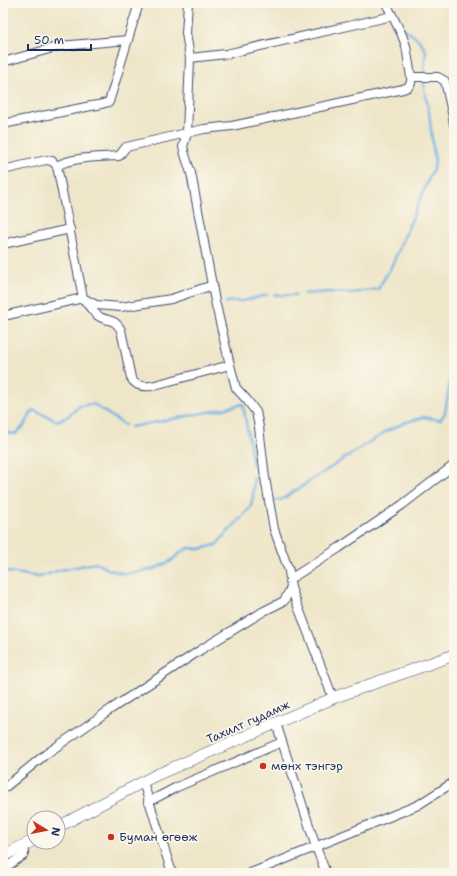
<svg xmlns="http://www.w3.org/2000/svg" width="457" height="876" viewBox="0 0 457 876" font-family="'Shantell Sans',sans-serif">
	<style>
		.lines { fill: none; stroke-linecap: round; stroke-linejoin: round }
		.stream { stroke: #6eb1e3; stroke-width: 2.5 }
		.street-casing { stroke: #3b4a6e; stroke-width: 10 }
		.secondary-casing { stroke: #3b4a6e; stroke-width: 12 }
		.street { stroke: #fff; stroke-width: 8 }
		.secondary { stroke: #fff; stroke-width: 11 }
		.poi-dot { fill: #c8321e; stroke: #fbf7ec; stroke-width: 1.5 }
		.labels { text-anchor: middle; dominant-baseline: central; stroke-width: 3.5; stroke-linejoin: round; paint-order: stroke }
		.street-label { font-size: 12px; fill: #1b2f5e; stroke: #fbf7ec }
		.poi-label { font-size: 12px; fill: #1b2f5e; stroke: #fbf7ec; text-anchor: start }
	</style>
	<rect width="100%" height="100%" fill="#fbf7ec"/>
	<filter id="ink" filterUnits="userSpaceOnUse"><feTurbulence type="fractalNoise" baseFrequency=".025" numOctaves="2"/><feDisplacementMap in="SourceGraphic" scale="8" xChannelSelector="R" yChannelSelector="G"/><feConvolveMatrix kernelMatrix="1 2 1 2 8 2 1 2 1" color-interpolation-filters="sRGB"/></filter>
	<filter id="wash" filterUnits="userSpaceOnUse"><feTurbulence type="fractalNoise" baseFrequency=".012" numOctaves="4" result="noise"/><feDisplacementMap in="SourceGraphic" scale="16" xChannelSelector="R" yChannelSelector="G"/><feGaussianBlur stdDeviation="0.9" result="paint"/><feColorMatrix in="noise" values="0 0 0 0 0 0 0 0 0 0 0 0 0 0 0 0 0 1.4 0 .05"/><feComposite in="paint" operator="in"/></filter>
	<g filter="url(#wash)">
		<rect width="100%" height="100%" fill="#efe6c9"/>
		<g class="lines">
			<g class="stream">
				<polyline points="402,27 419,40 426,51 424,68 424,74"/>
				<polyline points="424,79 424,89"/>
				<polyline points="304,294 328,292 352,293 378,289 390,269 398,252 435,164 429,112 425,92"/>
				<polyline points="274,295 296,295"/>
				<polyline points="226,302 243,301 267,295"/>
				<polyline points="131,427 223,409 243,404 253,464"/>
				<polyline points="3,431 8,433 15,434 23,427 33,410 57,421 67,417 79,406 93,404 125,425"/>
				<polyline points="275,500 281,500 385,432 404,423 424,417 440,420 445,413 451,373"/>
				<polyline points="3,571 39,577 60,570 96,563 110,570 125,574 154,569 171,561 181,552 188,548 200,549 216,545 250,508 253,497 254,477"/>
			</g>
		</g>
	</g>
	<g filter="url(#ink)">
		<g class="lines">
			<defs>
				<g id="street">
					<polyline points="188,3 186,33 190,58 187,133 183,147 186,158 191,173 215,301 230,365 236,388 247,400 256,412 259,427 265,478 274,529 289,571 291,588 333,698"/>
					<polyline points="190,58 226,54 392,16"/>
					<polyline points="3,62 60,46 128,40"/>
					<polyline points="411,77 438,77 445,81 453,117 454,125"/>
					<polyline points="3,124 91,106 98,105 109,102 139,3"/>
					<path d="M57,166C72,157 101,157 119,156L126,147L204,129L232,126L403,89L408,87L411,83V77L406,46L402,35L386,3"/>
					<path d="M3,170L46,160L52,161L57,166L83,298C88,305 92,312 100,317C110,322 114,318 121,330L131,378C135,386 142,387 151,386L230,365"/>
					<polyline points="3,244 70,229"/>
					<polyline points="3,316 83,298 96,305 121,307 171,299 213,285"/>
					<polyline points="290,579 339,548 402,505 454,465"/>
					<polyline points="276,723 316,847 326,873"/>
					<polyline points="143,782 172,873"/>
					<polyline points="3,789 46,754 111,709 202,649 264,611 284,601 291,588"/>
					<polyline points="148,802 177,787 282,742"/>
					<polyline points="3,869 24,855 24,852 22,846"/>
					<polyline points="251,873 418,805 454,782"/>
				</g>
				<g id="secondary">
					<polyline points="58,827 154,776 338,696 454,655"/>
					<polyline points="3,856 34,840"/>
				</g>
			</defs>
			<use href="#street" class="street-casing"/>
			<use href="#secondary" class="secondary-casing"/>
			<use href="#street" class="street"/>
			<use href="#secondary" class="secondary"/>
		</g>
	</g>
	<g class="poi-dot">
		<circle cx="263" cy="766" r="4"/>
		<circle cx="111" cy="837" r="4"/>
	</g>
	<g class="labels">
		<g class="street-label">
			<text transform="translate(248 722) rotate(-24)">Тахилт гудамж</text>
		</g>
		<g class="poi-label">
			<text x="271" y="766">мөнх тэнгэр</text>
			<text x="119" y="837">Буман өгөөж</text>
		</g>
	</g>
	<rect width="457" height="876" fill="none" stroke="#fbf7ec" stroke-width="16"/>
	<g transform="translate(46 830) rotate(100)"><circle r="19" fill="#fbf7ec" stroke="#a1a7b3"/>
	<path d="M0-3L7 15L0 10L-7 15Z" fill="#c8321e"/>
	<text y="-6" font-size="11" font-weight="bold" text-anchor="middle" fill="#1b2f5e">N</text>
	</g>
	<path d="M28 44v6h63v-6" fill="none" stroke="#1b2f5e" stroke-width="2"/>
	<text x="34" y="44" font-size="12" fill="#1b2f5e" stroke="#fbf7ec" stroke-width="3" paint-order="stroke">50 m</text>
</svg>
